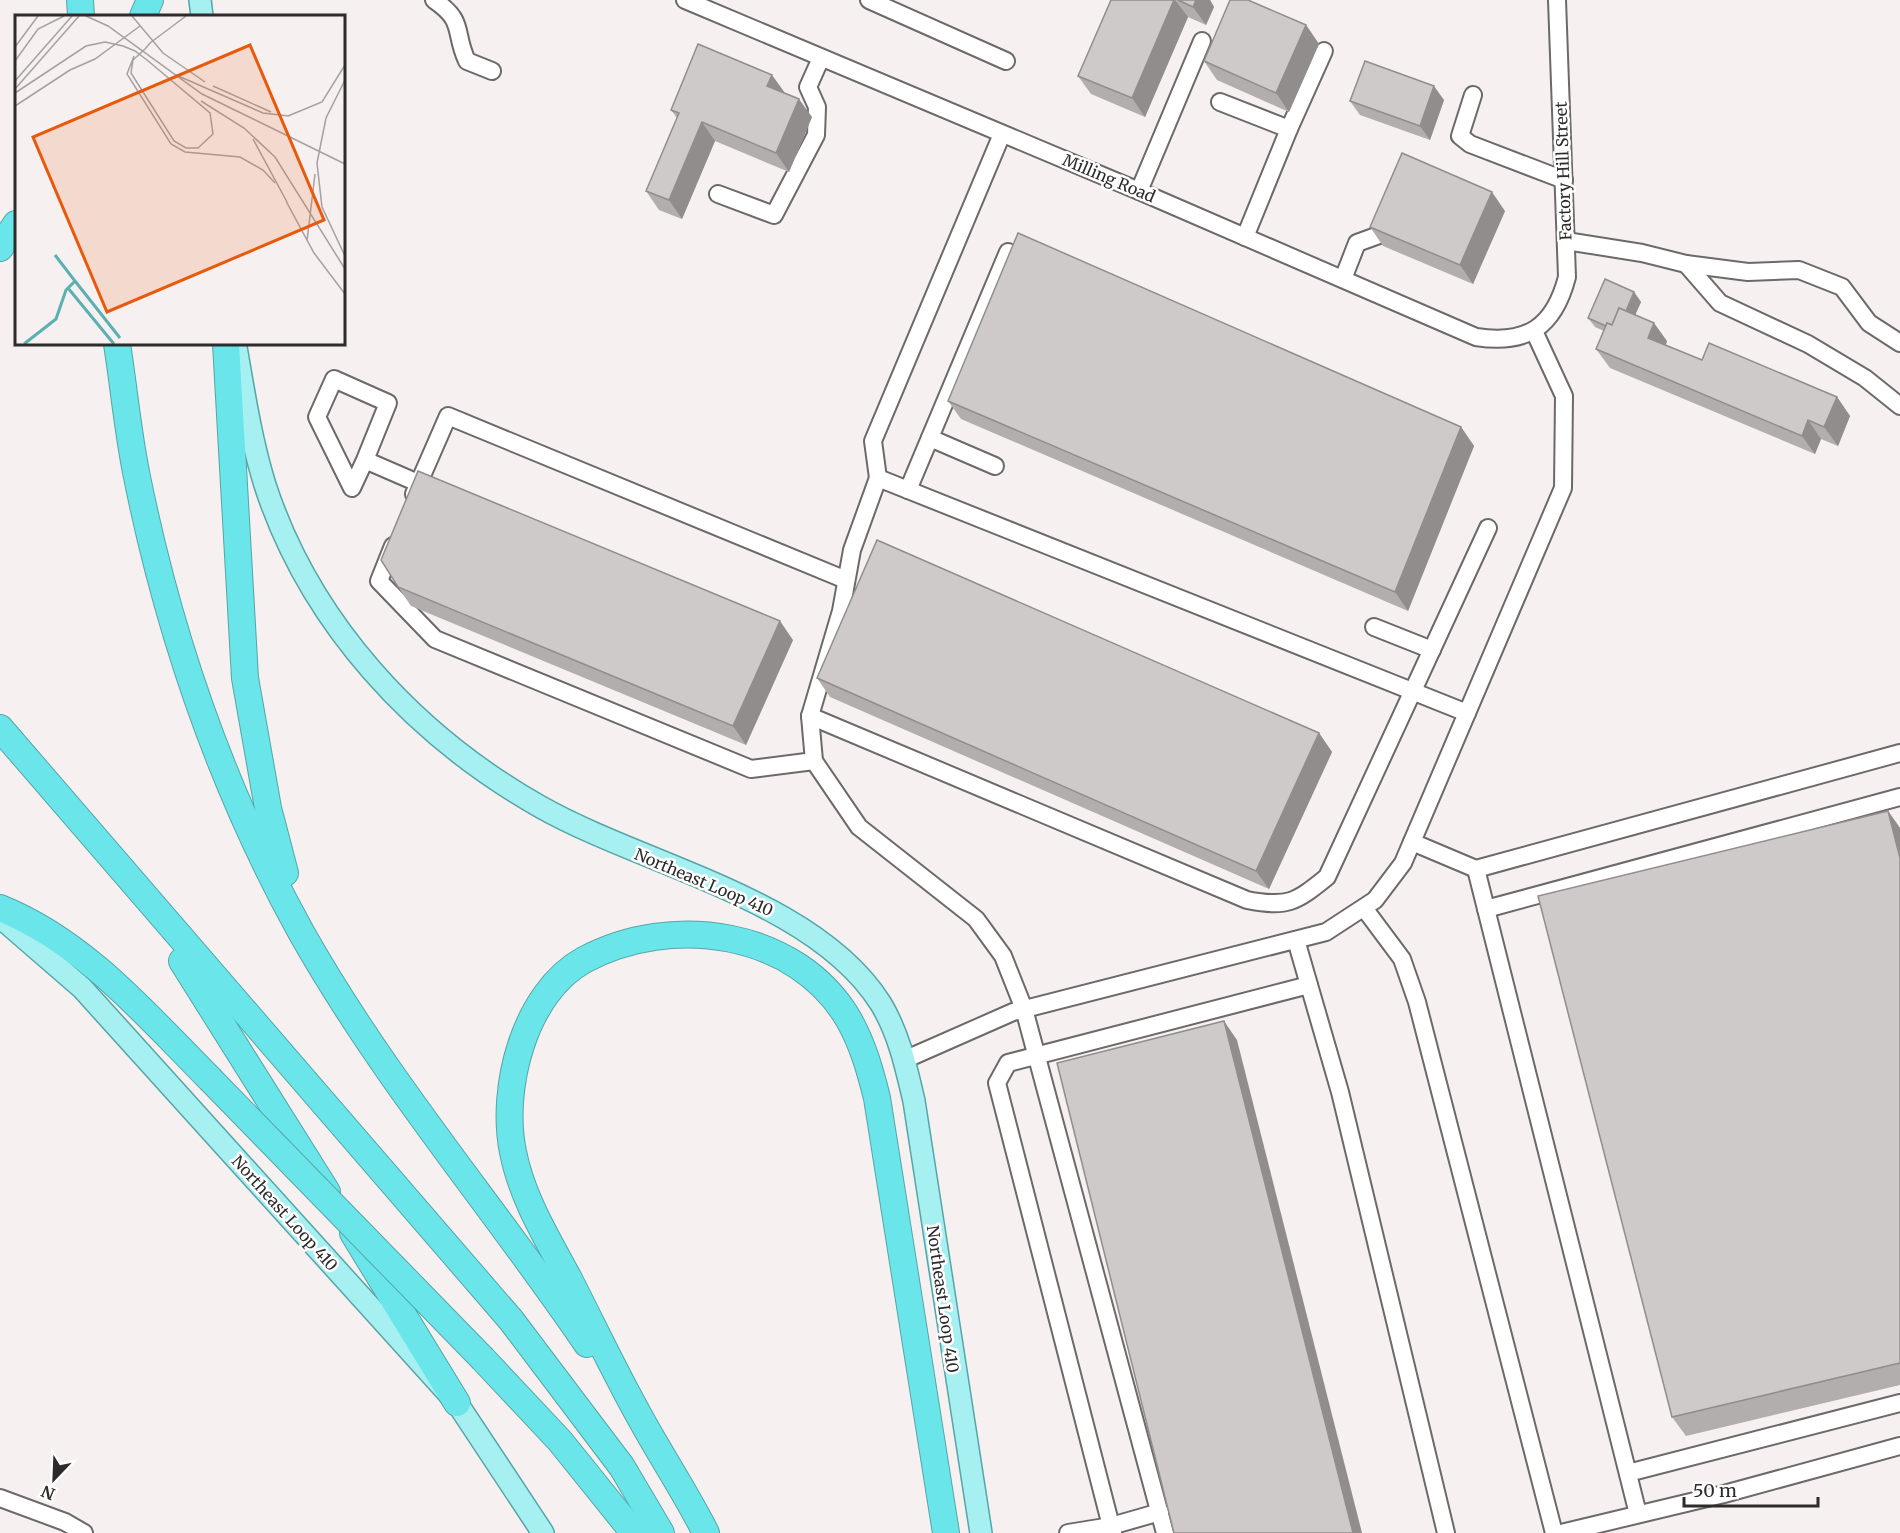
<svg xmlns="http://www.w3.org/2000/svg" width="1900" height="1533" viewBox="0 0 1900 1533" font-family="Merriweather,serif">
	<style>
		.lines { fill: none; stroke-linecap: round; stroke-linejoin: round }
		.minor-casing { stroke: #6e6969; stroke-width: 20 }
		.major-casing { stroke: #55a5a7; stroke-width: 24 }
		.highway-casing { stroke: #55a5a7; stroke-width: 28 }
		.minor { stroke: #fff; stroke-width: 16 }
		.major { stroke: #a6f0f2; stroke-width: 21 }
		.highway { stroke: #6ae6ea; stroke-width: 26 }
		.highway-bridge-casing { stroke: #55a5a7; stroke-width: 28; stroke-linecap: butt }
		.highway-bridge { stroke: #6ae6ea; stroke-width: 26 }
		.wall { fill: #b2aeae }
		.shaded-wall { fill: #918d8d }
		.building { fill: #cfcaca; stroke: #918d8d; stroke-width: 1.5 }
		.labels { text-anchor: middle; dominant-baseline: central; stroke-width: 5; stroke-linejoin: round; paint-order: stroke }
		.street-label { font-size: 16px; fill: #2d2b2b; stroke: #fff }
		.inset-river { fill: none; stroke: #5bb0b3; stroke-width: 3 }
		.inset-road { fill: none; stroke: #a6a1a1; stroke-width: 1.5 }
		.view { fill: #e8590c; fill-opacity: 0.15; stroke: #e8590c; stroke-width: 3 }
		.inset-edge { fill: none; stroke: #2d2b2b; stroke-width: 3 }
	</style>
	<rect width="100%" height="100%" fill="#f6f0f0"/>
	<g class="lines">
		<defs>
			<g id="minor">
				<path d="M434,0C466,22 453,31 467,61L492,71"/>
				<path d="M685,0L1139,191L1476,337C1527,345 1554,327 1567,277L1557,0"/>
				<polyline points="869,0 1006,61"/>
				<polyline points="1473,95 1460,136 1470,144 1564,180"/>
				<polyline points="1220,102 1289,129 1245,237"/>
				<polyline points="1289,129 1324,51"/>
				<polyline points="1139,191 1202,41"/>
				<polyline points="718,194 774,215 816,135 817,107 808,87 821,58"/>
				<polyline points="1566,241 1642,253 1686,264 1748,272 1799,270 1842,287 1869,323 1900,343"/>
				<polyline points="1686,264 1720,303 1808,344 1865,378 1900,406"/>
				<polyline points="1343,279 1357,243 1379,235 1387,216"/>
				<polyline points="930,438 995,466"/>
				<polyline points="365,460 352,488 317,417 334,379 388,403 365,460 418,483"/>
				<polyline points="878,478 873,441 1002,134"/>
				<polyline points="908,490 1008,252"/>
				<polyline points="414,494 448,416 846,580"/>
				<polyline points="393,546 379,581 435,639 751,769 814,761"/>
				<polyline points="1374,627 1432,650"/>
				<path d="M810,716L1247,900C1288,908 1296,902 1327,877L1488,528"/>
				<polyline points="1412,842 1476,869 1900,753"/>
				<polyline points="1476,869 1638,1514"/>
				<polyline points="1364,908 1402,959 1417,1002 1554,1533"/>
				<polyline points="1486,909 1900,797"/>
				<polyline points="1296,940 1340,1092 1446,1533"/>
				<polyline points="904,1060 1013,1012 1326,932 1375,900 1403,863 1563,488 1564,396 1534,331"/>
				<polyline points="1628,1473 1900,1403"/>
				<polyline points="0,1498 65,1522 84,1533"/>
				<polyline points="1160,1512 1111,1526 997,1083 1008,1063 1309,985"/>
				<polyline points="1068,1533 1111,1526 1113,1533"/>
				<polyline points="1165,1533 1024,1009 1003,956 976,919 859,827 814,761 810,716 841,611 852,550 878,478 1467,713"/>
				<polyline points="1561,1533 1724,1494 1900,1446"/>
			</g>
			<g id="major">
				<polyline points="200,0 202,16"/>
				<path d="M236,347C244,393 251,440 265,485C310,623 414,735 539,806C644,866 815,899 881,1004C899,1034 906,1067 914,1101L981,1533"/>
				<polyline points="0,917 82,988 457,1403 543,1533"/>
			</g>
			<g id="highway">
				<polyline points="80,0 81,16"/>
				<polyline points="143,16 150,0"/>
				<polyline points="0,248 16,224"/>
				<path d="M117,344C124,388 128,434 137,477C169,635 223,791 301,932C383,1078 493,1206 587,1344"/>
				<polyline points="226,344 245,678 268,808 285,873"/>
				<polyline points="0,728 511,1320 622,1467 661,1533"/>
				<path d="M0,908C85,942 147,1016 210,1079"/>
				<polyline points="182,961 327,1192"/>
				<polyline points="353,1233 457,1403"/>
				<polyline points="483,1359 560,1441 634,1533"/>
				<path d="M706,1533C687,1495 663,1459 642,1421C616,1375 593,1326 569,1279C547,1238 522,1198 513,1152C500,1089 524,993 584,960C671,913 797,930 849,1020C863,1045 870,1070 877,1098L946,1533"/>
			</g>
		</defs>
		<use href="#minor" class="minor-casing"/>
		<use href="#major" class="major-casing"/>
		<use href="#highway" class="highway-casing"/>
		<use href="#minor" class="minor"/>
		<use href="#major" class="major"/>
		<use href="#highway" class="highway"/>
		<defs>
			<polyline id="highway-bridge" points="210,1079 483,1359"/>
		</defs>
		<use href="#highway-bridge" class="highway-bridge-casing"/>
		<use href="#highway-bridge" class="highway-bridge"/>
	</g>
	<g class="wall">
		<polygon points="1111,0 1210,0 1214,7 1206,25 1188,17 1145,117 1091,94 1078,76"/>
		<polygon points="1306,25 1319,44 1289,112 1217,80 1204,61"/>
		<polygon points="784,93 812,117 789,172 715,141 682,219 659,210 646,191 677,118 671,110"/>
		<polygon points="1444,100 1430,140 1360,115 1350,101"/>
		<polygon points="1505,211 1473,284 1383,246 1370,227"/>
		<polygon points="1634,292 1641,302 1635,315 1667,341 1666,345 1702,360 1837,397 1850,416 1838,446 1821,439 1815,454 1610,368 1596,349 1604,331 1595,327 1588,318"/>
		<polygon points="948,401 1461,427 1474,446 1408,611 961,419"/>
		<polygon points="398,587 793,640 746,745 411,606"/>
		<polygon points="817,678 1319,733 1332,752 1269,889 830,697"/>
		<polygon points="1888,811 1900,828 1900,1385 1686,1436 1672,1417"/>
	</g>
	<g class="shaded-wall">
		<polygon points="1174,0 1175,0 1188,17 1145,117 1132,98"/>
		<polygon points="1196,0 1210,0 1214,7 1206,25 1193,7"/>
		<polygon points="1306,25 1319,44 1289,112 1276,93"/>
		<polygon points="772,75 785,93 767,86"/>
		<polygon points="1434,86 1444,100 1430,140 1420,126"/>
		<polygon points="799,99 812,117 789,172 776,153"/>
		<polygon points="702,122 715,141 682,219 669,200"/>
		<polygon points="1492,192 1505,211 1473,284 1460,265"/>
		<polygon points="1634,292 1641,302 1624,340 1618,330"/>
		<polygon points="1654,323 1667,341 1661,356 1648,338"/>
		<polygon points="1837,397 1850,416 1838,446 1824,427"/>
		<polygon points="1808,420 1821,439 1815,454 1802,436"/>
		<polygon points="1461,427 1474,446 1408,611 1395,592"/>
		<polygon points="780,621 793,640 746,745 733,726"/>
		<polygon points="1319,733 1332,752 1269,889 1256,871"/>
		<polygon points="1888,811 1900,828 1900,858"/>
		<polygon points="1224,1021 1237,1040 1362,1533 1353,1533"/>
	</g>
	<g class="building">
		<polygon points="1111,0 1174,0 1132,98 1078,76"/>
		<polygon points="1178,0 1196,0 1193,7"/>
		<polygon points="1230,0 1248,0 1306,25 1276,93 1204,61"/>
		<polygon points="698,44 772,75 767,86 799,99 776,153 702,122 669,200 646,191 679,113 671,110"/>
		<polygon points="1365,61 1434,86 1420,126 1350,101"/>
		<polygon points="1402,153 1492,192 1460,265 1370,227"/>
		<polygon points="1018,233 1461,427 1395,592 948,401"/>
		<polygon points="1605,279 1634,292 1626,311 1619,308 1612,325 1607,323 1606,326 1588,318"/>
		<polygon points="1619,308 1654,323 1648,338 1702,360 1709,343 1837,397 1824,427 1808,420 1802,436 1596,349 1607,323 1612,325"/>
		<polygon points="418,471 780,621 733,726 398,587 381,560"/>
		<polygon points="877,540 1319,733 1256,871 817,678"/>
		<polygon points="1888,811 1900,858 1900,1363 1672,1417 1538,896"/>
		<polygon points="1224,1021 1353,1533 1174,1533 1057,1063"/>
	</g>
	<g class="labels">
		<g class="street-label">
			<text transform="translate(1563 171) rotate(-92)">Factory Hill Street</text>
			<text transform="translate(1109 178) rotate(23)">Milling Road</text>
			<text transform="translate(704 882) rotate(23)">Northeast Loop 410</text>
			<text transform="translate(285 1213) rotate(48)">Northeast Loop 410</text>
			<text transform="translate(943 1299) rotate(82)">Northeast Loop 410</text>
		</g>
	</g>
	<g transform="translate(15 15)">
		<rect width="330" height="330" fill="#f6f0f0"/>
		<path class="inset-river" d="M60,266L105,323M53,273L99,329M9,329L41,304L51,275L60,266L40,240"/>
		<path class="inset-road" d="M71,1L93,11L187,79L330,149M117,1L148,38L190,67M135,28L171,1M0,32L23,1M119,41L112,59L156,129L170,137L225,142L248,155L260,168M0,46L23,14L49,1M161,60L248,98L274,101M330,65L311,103L302,148L307,192L330,241M0,66L57,1M198,71L256,97M0,74L64,1M0,78L71,31L90,27L108,31L120,36L132,45L195,98L198,119L183,133H171L159,126L116,58L118,45L130,34L136,27M186,86L229,113L260,142L330,254M0,91L55,55L80,44L125,11M273,101L307,87L330,50M238,124L272,187M271,186L299,238L330,279M292,226L300,159"/>
		<path class="view" d="M235,30L309,205L92,297L18,122Z"/>
		<rect width="330" height="330" class="inset-edge"/>
	</g>
	<g transform="translate(54 1479) rotate(203)" stroke="#ffffff" stroke-width="4.5" paint-order="stroke">
	<path d="M0-4.5L10 22L0 15L-10 22Z" fill="#2d2b2b"/>
	<text y="-9" font-size="16" font-weight="bold" text-anchor="middle" fill="#2d2b2b">N</text>
	</g>
	<path d="M1684 1497v9h134v-9" fill="none" stroke="#2d2b2b" stroke-width="3"/>
	<text x="1693" y="1497" font-size="18" fill="#2d2b2b" stroke="#ffffff" stroke-width="4.5" paint-order="stroke">50 m</text>
</svg>
